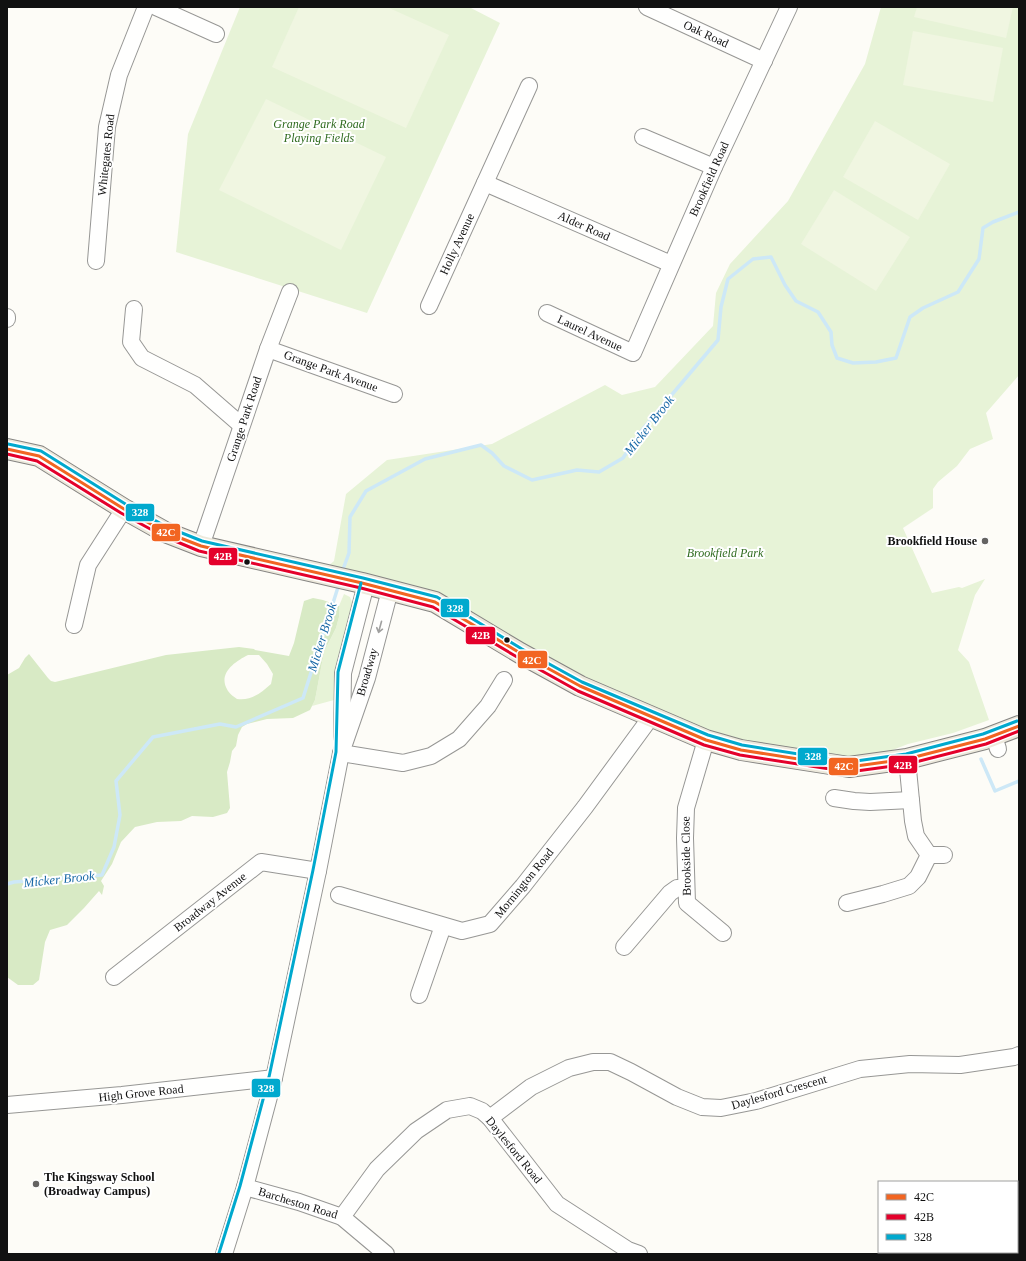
<svg xmlns="http://www.w3.org/2000/svg" width="1026" height="1261" viewBox="0 0 1026 1261" font-family="'Times New Roman',serif">
	<style>
		.green { fill: #e7f3d7 }
		.forest { fill: #d8eac5; fill-rule: evenodd }
		.pitch { fill: #f0f6e1 }
		.lines { fill: none; stroke-linecap: round; stroke-linejoin: round }
		.stream { stroke: #cde8f7; stroke-width: 3.5 }
		.minor-casing { stroke: #979795; stroke-width: 18 }
		.major-casing { stroke: #858482; stroke-width: 22 }
		.minor { stroke: #fffffe; stroke-width: 16 }
		.major { stroke: #ede9dc; stroke-width: 20 }
		.bus-1-casing { stroke: #fff; stroke-width: 6 }
		.bus-2-casing { stroke: #fff; stroke-width: 6 }
		.bus-3-casing { stroke: #fff; stroke-width: 6 }
		.bus-1 { stroke: #f26522; stroke-width: 3 }
		.bus-2 { stroke: #e4002b; stroke-width: 3 }
		.bus-3 { stroke: #00a9ce; stroke-width: 3 }
		.oneway { stroke: #a0a09f }
		.poi-dot { fill: #646362; stroke: #fff; stroke-width: 1.5 }
		.bus-dot { fill: #111; stroke: #fff; stroke-width: 1.5 }
		.labels { text-anchor: middle; dominant-baseline: central; stroke-width: 4; stroke-linejoin: round; paint-order: stroke }
		.street-label { font-size: 12px; fill: #111; stroke: #fff }
		.park-label { font-size: 12px; font-style: italic; fill: #2f6b1f; stroke: #fff }
		.poi-label { font-size: 12px; font-weight: bold; fill: #111; stroke: #fff; text-anchor: end }
		.water-label { font-size: 13px; font-style: italic; fill: #1768a6; stroke: #fff }
		.line-badge { stroke: #fff; stroke-width: 1.5 }
		.badge-label { font-size: 11px; text-anchor: middle; font-weight: bold; fill: #fff }
	</style>
	<rect width="100%" height="100%" fill="#fdfcf7"/>
	<g class="green">
		<polygon points="240,7 469,7 500,23 367,313 176,252 188,134"/>
		<polygon points="881,7 1019,7 1019,375 986,413 993,439 970,449 957,466 938,482 933,489 933,508 903,528 932,593 959,587 962,588 985,579 975,595 958,650 969,662 989,720 953,733 908,744 849,767 706,740 435,602 320,573 334,561 346,494 387,460 492,444 605,385 622,395 655,387 713,326 716,293 730,264 788,201 865,64"/>
		<polygon points="344,594 350,597 353,605 334,700 312,706 315,700 324,652 336,628 339,617 339,606"/>
	</g>
	<path class="forest" d="M313,598L323,600L339,606V617L336,628L324,652L315,700L310,710L293,718L267,719L247,724L242,727L238,735L236,746L232,751L230,762L227,772L230,808L227,813L213,817L192,816L181,821L157,822L135,827L121,842L112,864L101,881L104,886L102,895L99,891L84,908L67,925L50,930L45,942L39,980L33,985H18L7,977V675L19,668L25,658L29,654L48,678L51,681L55,682L166,655L239,647L254,649L255,650L289,656L294,643L304,601ZM248,655H259L267,664L273,674L271,684C261,693 251,701 237,699C234,697 230,694 228,691C217,674 234,662 248,655Z"/>
	<g class="pitch">
		<polygon points="299,7 387,7 449,35 406,128 272,67"/>
		<polygon points="917,7 1013,7 1006,38 914,17"/>
		<polygon points="913,31 1003,48 993,102 903,85"/>
		<polygon points="266,99 386,157 341,250 219,190"/>
		<polygon points="875,121 950,164 918,220 843,177"/>
		<polygon points="834,190 910,237 876,291 801,244"/>
	</g>
	<g class="lines">
		<g class="stream">
			<polyline points="342,572 349,553 350,517 366,491 425,459 481,445 492,453 504,466 532,480 577,470 599,472 623,458 642,430 718,340 721,307 728,279 753,259 771,257 785,285 796,301 818,312 831,332 832,345 837,358 853,363 876,362 896,358 910,317 923,308 958,292 979,259 983,228 993,222 1019,212"/>
			<polyline points="981,759 995,791 1019,781"/>
			<polyline points="7,884 14,882 102,875 114,847 120,815 116,781 153,737 220,724 236,727 303,698 339,584"/>
		</g>
		<defs>
			<g id="minor">
				<polyline points="156,7 216,34"/>
				<polyline points="647,7 764,61"/>
				<polyline points="643,137 714,167"/>
				<polyline points="485,183 671,264"/>
				<polyline points="96,261 107,127 119,75 146,7"/>
				<polyline points="429,306 529,86"/>
				<polyline points="134,309 131,342 142,358 195,385 241,425"/>
				<polyline points="547,313 633,353 714,167 789,7"/>
				<polyline points="7,317 7,319"/>
				<polyline points="268,349 394,394"/>
				<polyline points="201,546 268,349 290,292"/>
				<polyline points="74,625 88,565 124,509"/>
				<polyline points="994,736 998,749"/>
				<polyline points="342,737 343,673 366,584"/>
				<polyline points="706,740 686,808 685,838 687,903 723,933"/>
				<polyline points="341,753 403,763 431,756 459,739 488,706 504,680"/>
				<polyline points="834,798 854,801 870,802 911,800"/>
				<polyline points="929,855 944,855"/>
				<polyline points="339,895 462,931 490,924 523,886 585,807 651,717"/>
				<polyline points="847,903 883,894 909,886 918,877 929,855 916,836 913,821 907,759"/>
				<polyline points="624,947 670,893 677,888 686,888"/>
				<polyline points="114,977 261,862 318,871"/>
				<polyline points="419,995 443,926"/>
				<polyline points="7,1105 122,1095 274,1078"/>
				<polyline points="490,1118 531,1087 569,1068 593,1062 610,1062 631,1072 677,1097 702,1107 721,1108 756,1101 860,1069 910,1064 960,1065 1014,1057 1019,1055"/>
				<polyline points="245,1187 299,1202 342,1217 386,1254"/>
				<polyline points="342,1217 377,1169 416,1131 447,1110 470,1106 482,1111 490,1118 557,1204 628,1250 639,1254"/>
				<polyline points="224,1254 245,1187 274,1078 318,871 341,753 367,678 390,590"/>
				<polyline points="1011,1254 1019,1251"/>
			</g>
			<polyline id="major" points="7,449 39,456 124,509 165,532 201,546 362,583 435,602 520,653 580,686 706,740 741,750 849,767 907,759 985,739 1019,726"/>
		</defs>
		<use href="#minor" class="minor-casing"/>
		<use href="#major" class="major-casing"/>
		<use href="#minor" class="minor"/>
		<use href="#major" class="major"/>
		<defs>
			<polyline id="bus-1" points="7,449 39,456 124,509 165,532 201,546 362,583 435,602 520,653 580,686 706,740 741,750 849,767 907,759 985,739 1019,726"/>
			<polyline id="bus-2" points="7,454 37,461 121,513 163,536 199,551 361,588 433,607 517,657 578,691 704,745 740,755 849,772 908,764 986,744 1019,731"/>
			<g id="bus-3">
				<polyline points="8,444 41,451 127,505 167,527 202,541 363,578 437,597 522,649 582,682 708,735 742,745 849,762 906,754 983,734 1017,721"/>
				<polyline points="219,1253 240,1186 269,1077 313,870 336,752 338,672 361,583"/>
			</g>
		</defs>
		<use href="#bus-1" class="bus-1-casing"/>
		<use href="#bus-2" class="bus-2-casing"/>
		<use href="#bus-3" class="bus-3-casing"/>
		<use href="#bus-1" class="bus-1"/>
		<use href="#bus-2" class="bus-2"/>
		<use href="#bus-3" class="bus-3"/>
	</g>
	<defs><path id="oneway-shaft" d="M-6 0H5M1.5-3L5.5 0L1.5 3" fill="none" stroke-width="1.6" stroke-linecap="round" stroke-linejoin="round"/></defs>
	<use class="oneway" href="#oneway-shaft" transform="translate(380 627) rotate(105)"/>
	<g class="poi-dot">
		<circle cx="985" cy="541" r="4"/>
		<circle cx="36" cy="1184" r="4"/>
	</g>
	<g class="bus-dot">
		<circle cx="247" cy="562" r="3.5"/>
		<circle cx="507" cy="640" r="3.5"/>
	</g>
	<g class="labels">
		<g class="street-label">
			<text transform="translate(706 34) rotate(25)">Oak Road</text>
			<text transform="translate(106 155) rotate(-84)">Whitegates Road</text>
			<text transform="translate(709 179) rotate(-66)">Brookfield Road</text>
			<text transform="translate(584 226) rotate(24)">Alder Road</text>
			<text transform="translate(457 244) rotate(-65)">Holly Avenue</text>
			<text transform="translate(590 333) rotate(25)">Laurel Avenue</text>
			<text transform="translate(331 371) rotate(20)">Grange Park Avenue</text>
			<text transform="translate(244 419) rotate(-72)">Grange Park Road</text>
			<text transform="translate(367 672) rotate(-74)">Broadway</text>
			<text transform="translate(686 856) rotate(-91)">Brookside Close</text>
			<text transform="translate(524 883) rotate(-51)">Mornington Road</text>
			<text transform="translate(210 902) rotate(-38)">Broadway Avenue</text>
			<text transform="translate(779 1092) rotate(-16)">Daylesford Crescent</text>
			<text transform="translate(141 1093) rotate(-6)">High Grove Road</text>
			<text transform="translate(514 1150) rotate(51)">Daylesford Road</text>
			<text transform="translate(298 1203) rotate(17)">Barcheston Road</text>
		</g>
		<g class="park-label">
			<text x="319" y="124">Grange Park Road<tspan x="319" dy="14">Playing Fields</tspan></text>
			<text x="725" y="553">Brookfield Park</text>
		</g>
		<g class="poi-label">
			<text x="977" y="541">Brookfield House</text>
			<text x="44" y="1177" text-anchor="start">The Kingsway School<tspan x="44" dy="14">(Broadway Campus)</tspan></text>
		</g>
		<g class="water-label">
			<text transform="translate(649 425) rotate(-52)">Micker Brook</text>
			<text transform="translate(322 637) rotate(-73)">Micker Brook</text>
			<text transform="translate(59 879) rotate(-6)">Micker Brook</text>
		</g>
	</g>
	<g class="line-badge">
		<rect x="125" y="503" width="30" height="19" rx="4" fill="#00a9ce"/>
		<rect x="151" y="523" width="30" height="19" rx="4" fill="#f26522"/>
		<rect x="208" y="547" width="30" height="19" rx="4" fill="#e4002b"/>
		<rect x="440" y="598" width="30" height="20" rx="4" fill="#00a9ce"/>
		<rect x="465" y="626" width="31" height="19" rx="4" fill="#e4002b"/>
		<rect x="517" y="650" width="31" height="19" rx="4" fill="#f26522"/>
		<rect x="797" y="747" width="31" height="19" rx="4" fill="#00a9ce"/>
		<rect x="888" y="755" width="30" height="19" rx="4" fill="#e4002b"/>
		<rect x="828" y="757" width="31" height="19" rx="4" fill="#f26522"/>
		<rect x="251" y="1078" width="30" height="20" rx="4" fill="#00a9ce"/>
	</g>
	<g class="badge-label">
		<text x="140" y="516">328</text>
		<text x="166" y="536">42C</text>
		<text x="223" y="560">42B</text>
		<text x="455" y="612">328</text>
		<text x="481" y="639">42B</text>
		<text x="532" y="664">42C</text>
		<text x="813" y="760">328</text>
		<text x="903" y="769">42B</text>
		<text x="844" y="770">42C</text>
		<text x="266" y="1092">328</text>
	</g>
	<rect width="1026" height="1261" fill="none" stroke="#111111" stroke-width="16"/>
	<rect x="878" y="1181" width="140" height="72" fill="#ffffff" stroke="#a0a0a0"/>
	<rect x="886" y="1194" width="20" height="6" fill="#f26522" stroke="#a0a0a0"/>
	<text x="914" y="1201" font-size="12" fill="#111111">42C</text>
	<rect x="886" y="1214" width="20" height="6" fill="#e4002b" stroke="#a0a0a0"/>
	<text x="914" y="1221" font-size="12" fill="#111111">42B</text>
	<rect x="886" y="1234" width="20" height="6" fill="#00a9ce" stroke="#a0a0a0"/>
	<text x="914" y="1241" font-size="12" fill="#111111">328</text>
</svg>
